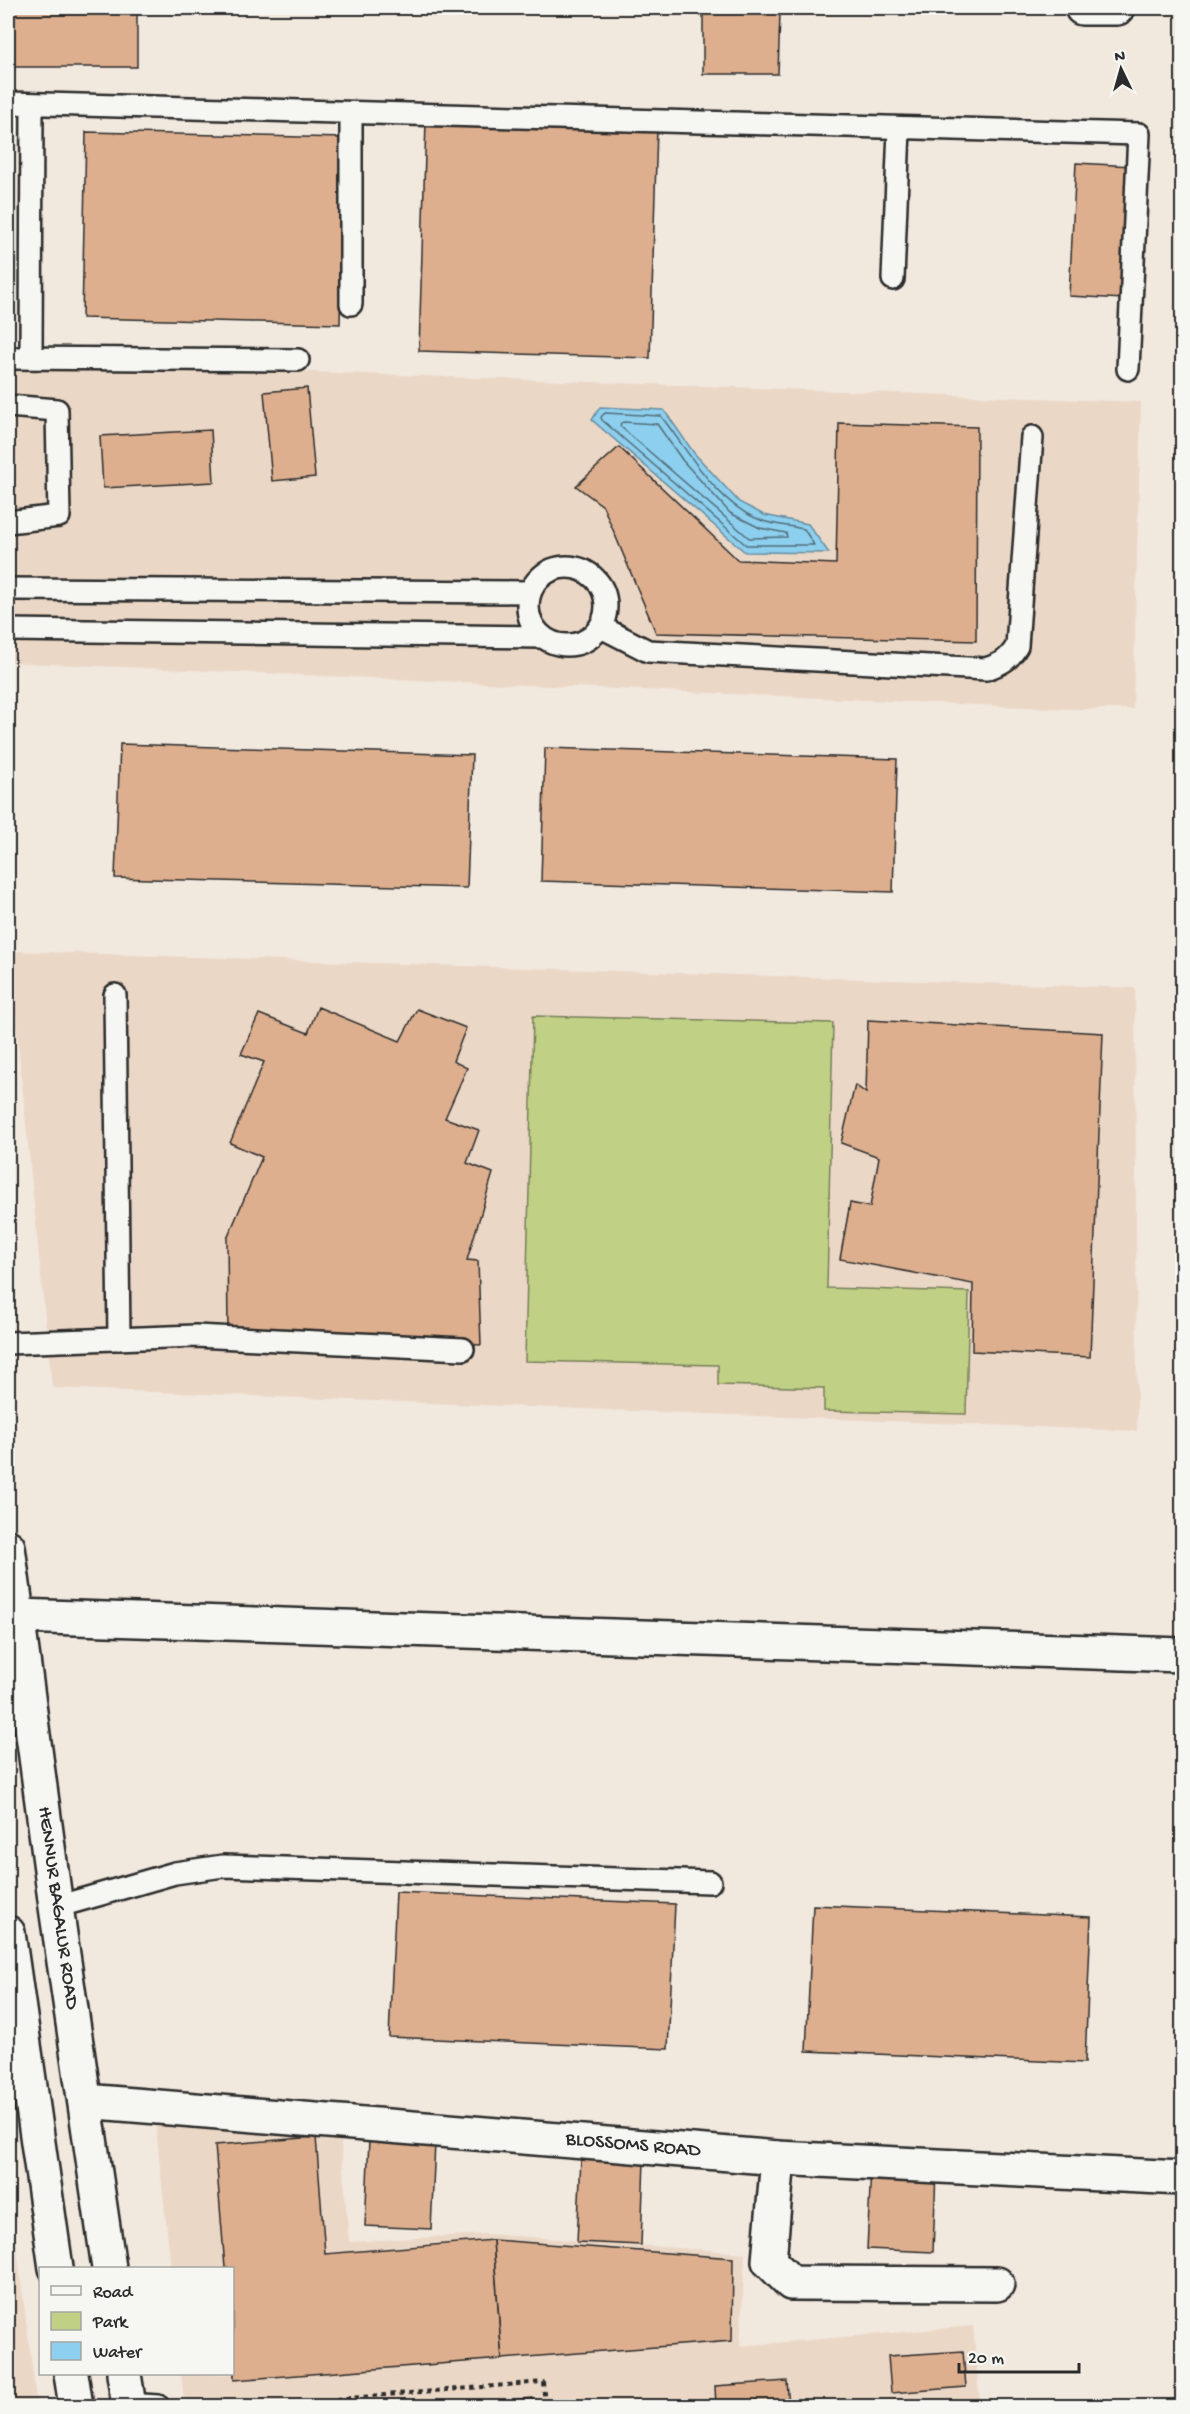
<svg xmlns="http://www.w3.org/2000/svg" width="1190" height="2414" viewBox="0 0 1190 2414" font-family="'Gochi Hand',sans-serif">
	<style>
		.built { fill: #ebd7c6 }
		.green { fill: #c0d186; stroke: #767e58; stroke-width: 1.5 }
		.water { fill: #8dcfee; stroke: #668da0; stroke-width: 1.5 }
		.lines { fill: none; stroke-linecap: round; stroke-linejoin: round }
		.shore { stroke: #526d79; stroke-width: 1.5 }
		.building { fill: #ddaf8e; stroke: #2b2b2b; stroke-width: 1.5 }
		.lane-casing { stroke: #2b2b2b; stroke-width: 26 }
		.street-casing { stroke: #2b2b2b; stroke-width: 38 }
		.primary-casing { stroke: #2b2b2b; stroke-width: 38 }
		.path { stroke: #2b2b2b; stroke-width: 4; stroke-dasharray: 4.5 4.5; stroke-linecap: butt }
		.lane { stroke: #f6f6f2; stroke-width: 21 }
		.street { stroke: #f6f6f2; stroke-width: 33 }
		.primary { stroke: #f6f6f2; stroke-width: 33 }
		.labels { text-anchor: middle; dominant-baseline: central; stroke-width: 5; stroke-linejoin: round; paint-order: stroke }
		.street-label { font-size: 20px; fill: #2b2b2b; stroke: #f6f6f2 }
	</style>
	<rect width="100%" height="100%" fill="#f1e8de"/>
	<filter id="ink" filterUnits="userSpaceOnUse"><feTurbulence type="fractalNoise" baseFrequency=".0167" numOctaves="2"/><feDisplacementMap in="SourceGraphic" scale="12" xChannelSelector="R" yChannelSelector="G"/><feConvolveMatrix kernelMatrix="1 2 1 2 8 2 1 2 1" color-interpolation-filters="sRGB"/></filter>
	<g filter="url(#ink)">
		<g class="built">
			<polygon points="8,361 1141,402 1133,709 1071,709 8,662"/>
			<polygon points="9,951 1135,988 1137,1431 52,1388"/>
			<polygon points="155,2119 340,2134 349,2242 486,2234 745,2253 740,2346 973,2326 980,2406 185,2406 181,2374 232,2374 232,2268 171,2268"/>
			<polygon points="8,2180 37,2406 8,2406"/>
		</g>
		<polygon class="green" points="533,1016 833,1023 827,1288 969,1292 966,1414 824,1411 824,1388 718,1385 718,1365 525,1361"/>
		<polygon class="water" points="600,407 664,410 694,453 739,502 764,515 808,524 829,553 745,552 592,420"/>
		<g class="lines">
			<g class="shore">
				<path d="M605,413L661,416C688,451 719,507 763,521C776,525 791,526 804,529L814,545H746L602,420L601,417Z"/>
				<polygon points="623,422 657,424 683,461 730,513 760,528 786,533 787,537 749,538 621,427 620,424"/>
			</g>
		</g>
		<g class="building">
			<rect x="8" y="8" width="129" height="59"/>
			<polygon points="703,12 780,13 778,74 703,74"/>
			<polygon points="426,121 657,128 650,358 419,351"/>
			<polygon points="86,132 344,138 340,324 82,318"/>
			<polygon points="1076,163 1132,166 1124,299 1069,296"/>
			<polygon points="307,388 315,477 272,481 264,392"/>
			<polygon points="839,423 977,427 976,641 656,633 603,506 576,486 619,447 738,560 836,564"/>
			<polygon points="211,430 214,482 103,488 100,436"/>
			<polygon points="120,744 472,755 467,888 115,878"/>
			<polygon points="545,748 897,759 893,892 541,881"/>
			<polygon points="318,1007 400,1041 417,1009 466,1028 453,1061 467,1068 445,1118 479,1130 467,1163 493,1173 467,1260 478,1261 481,1345 228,1330 227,1239 262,1157 230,1143 264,1062 241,1054 259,1014 308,1033"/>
			<polygon points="868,1020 1103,1033 1090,1357 972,1351 973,1284 840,1259 850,1203 870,1207 879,1157 841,1143 855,1085 866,1093"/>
			<polygon points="396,1892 675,1904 668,2049 389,2037"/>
			<polygon points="813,1905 1091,1917 1085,2063 806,2051"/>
			<polygon points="316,2137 325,2254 493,2240 502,2359 234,2380 232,2268 225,2268 215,2145"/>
			<polygon points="369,2140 435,2143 431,2229 365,2226"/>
			<polygon points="581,2158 644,2160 641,2245 577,2242"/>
			<polygon points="871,2168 936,2171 933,2252 867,2249"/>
			<polygon points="493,2240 733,2258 732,2341 502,2359"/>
			<polygon points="963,2351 966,2387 891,2393 888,2356"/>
			<polygon points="787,2381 789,2406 716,2406 715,2386"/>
			<polygon points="533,2398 534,2406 455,2406 455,2405"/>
		</g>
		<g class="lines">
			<defs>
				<g id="lane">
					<polyline points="8,103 1139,134 1128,369"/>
					<polyline points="893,279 899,129"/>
					<polyline points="351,304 351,113"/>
					<polyline points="31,357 32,104"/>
					<polyline points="8,358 298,360"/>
					<polyline points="8,406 57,410 59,516 8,522"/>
					<circle cx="567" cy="606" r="39"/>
					<polyline points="8,589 530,592"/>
					<path d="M601,627L648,651L986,669C1001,664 1009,660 1017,646L1032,437"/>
					<polyline points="8,630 542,637"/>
					<polyline points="115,995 119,1339"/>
					<polyline points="8,1343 195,1336 463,1349"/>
					<polyline points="56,1907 175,1873 223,1866 710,1882"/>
					<polyline points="128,2404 158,2406"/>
				</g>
				<g id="street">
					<polyline points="1082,8 1117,8"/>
					<polyline points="17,1616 1182,1655"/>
					<polyline points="85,2101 778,2158 1182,2178"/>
					<polyline points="778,2158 769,2261 791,2283 997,2284"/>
				</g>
				<g id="primary">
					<polyline points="8,1547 56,1907 109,2268"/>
					<polyline points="8,1933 56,2268"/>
					<polyline points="71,2374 76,2406"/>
					<polyline points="124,2374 129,2406"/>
				</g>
			</defs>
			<use href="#lane" class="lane-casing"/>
			<use href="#street" class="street-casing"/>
			<use href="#primary" class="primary-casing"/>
			<polyline class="path" points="320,2406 337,2399 543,2382 545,2406"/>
			<use href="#lane" class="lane"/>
			<use href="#street" class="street"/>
			<use href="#primary" class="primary"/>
		</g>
	</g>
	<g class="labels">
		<g class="street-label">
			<text transform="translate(57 1908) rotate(82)">HENNUR BAGALUR ROAD</text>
			<text transform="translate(633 2146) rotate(5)">BLOSSOMS ROAD</text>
		</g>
	</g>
	<rect width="1190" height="2414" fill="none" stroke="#f6f6f2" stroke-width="30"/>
	<rect x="15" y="15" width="1160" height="2384" fill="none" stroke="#2b2b2b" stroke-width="2" filter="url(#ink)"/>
	<rect x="39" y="2267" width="195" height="108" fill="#f6f6f2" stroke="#a5a5a2" stroke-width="1.5"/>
	<rect x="51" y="2286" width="30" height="9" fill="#f6f6f2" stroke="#a5a5a2" stroke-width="1.5"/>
	<text x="93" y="2297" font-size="18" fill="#2b2b2b">Road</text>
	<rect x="51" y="2312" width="30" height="18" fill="#c0d186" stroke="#a5a5a2" stroke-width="1.5"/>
	<text x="93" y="2327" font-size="18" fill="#2b2b2b">Park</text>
	<rect x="51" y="2342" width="30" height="18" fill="#8dcfee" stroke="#a5a5a2" stroke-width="1.5"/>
	<text x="93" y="2357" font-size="18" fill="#2b2b2b">Water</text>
	<g transform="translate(1121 69) rotate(355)" stroke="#f6f6f2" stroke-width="4.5" paint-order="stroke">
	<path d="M0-4.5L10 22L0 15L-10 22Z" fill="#2b2b2b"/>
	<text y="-9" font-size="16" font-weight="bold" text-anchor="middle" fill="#2b2b2b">N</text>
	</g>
	<path d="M959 2363v9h120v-9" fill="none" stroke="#2b2b2b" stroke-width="3"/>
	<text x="968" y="2363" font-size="18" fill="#2b2b2b" stroke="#f6f6f2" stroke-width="4.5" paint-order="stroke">20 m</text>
</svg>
